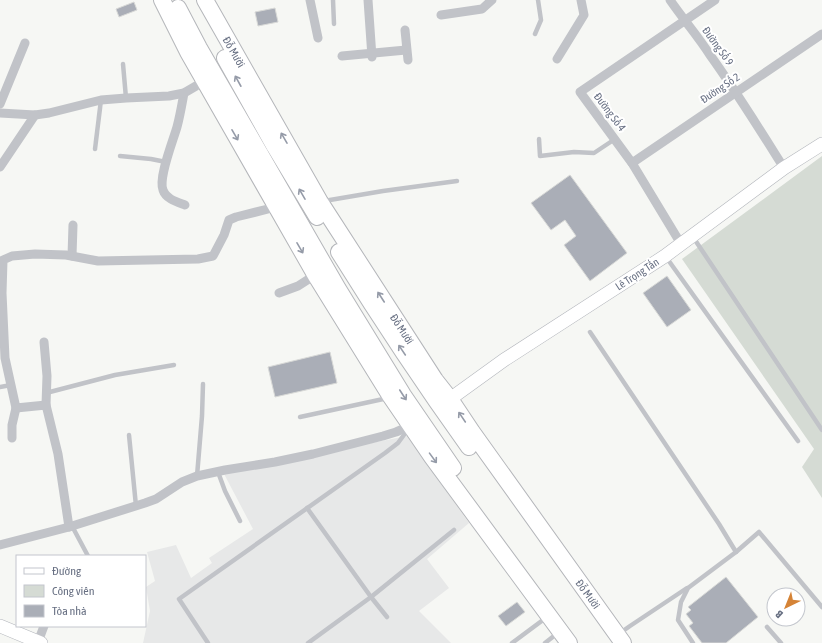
<svg xmlns="http://www.w3.org/2000/svg" width="822" height="643" viewBox="0 0 822 643" font-family="'Asap Condensed',sans-serif">
	<style>
		.built { fill: #e7e8e8 }
		.green { fill: #d5dbd4 }
		.building { fill: #aaaeb7; stroke: #d8d9d7 }
		.lines { fill: none; stroke-linecap: round; stroke-linejoin: round }
		.secondary-casing { stroke: #b3b6bc; stroke-width: 14 }
		.highway-casing { stroke: #b4b6ba; stroke-width: 18 }
		.lane { stroke: #c1c3c8; stroke-width: 4.5 }
		.street { stroke: #c1c3c8; stroke-width: 9 }
		.secondary { stroke: #fff; stroke-width: 13 }
		.highway { stroke: #fff; stroke-width: 16 }
		.oneway { stroke: #959ba8 }
		.labels { text-anchor: middle; dominant-baseline: central; stroke-width: 4; stroke-linejoin: round; paint-order: stroke }
		.street-label { font-size: 11px; fill: #687083; stroke: #fff }
	</style>
	<rect width="100%" height="100%" fill="#f6f7f4"/>
	<polygon class="built" points="407,436 469,523 427,559 449,588 419,611 451,643 143,643 150,611 146,587 155,581 147,552 176,545 191,578 212,563 209,558 253,529 223,472"/>
	<polygon class="green" points="822,156 822,498 802,467 814,449 682,259"/>
	<g class="building">
		<polygon points="134,2 137,10 119,17 116,9"/>
		<polygon points="275,8 278,22 258,26 255,12"/>
		<polygon points="570,175 627,253 590,281 564,245 576,236 565,220 551,230 531,203"/>
		<polygon points="667,276 691,310 667,327 643,293"/>
		<polygon points="330,352 337,383 275,397 268,367"/>
		<polygon points="726,577 758,617 726,643 702,643 689,626 693,623 686,614 691,610 688,607"/>
		<polygon points="517,602 525,612 506,626 498,616"/>
	</g>
	<g class="lines">
		<defs>
			<g id="secondary">
				<polyline points="450,399 504,360 665,256 784,168 822,144"/>
				<polyline points="0,626 41,643"/>
			</g>
			<g id="highway">
				<polyline points="162,0 188,52 316,276 391,397 432,457 569,643"/>
				<polyline points="205,0 320,202 435,380 450,399 472,432 623,643"/>
				<polyline points="178,8 199,48 338,289 403,395 453,468"/>
				<polyline points="225,58 275,147 317,217"/>
				<path d="M339,252C380,318 423,383 469,447"/>
			</g>
		</defs>
		<use href="#secondary" class="secondary-casing"/>
		<use href="#highway" class="highway-casing"/>
		<g class="lane">
			<polyline points="333,0 334,24"/>
			<polyline points="535,34 541,20 538,0"/>
			<polyline points="123,64 126,98"/>
			<polyline points="539,139 540,156 574,152 594,153 615,139"/>
			<polyline points="95,149 101,100"/>
			<polyline points="120,156 151,159 166,162"/>
			<polyline points="324,201 383,191 457,181"/>
			<polyline points="693,237 822,430"/>
			<polyline points="666,257 798,441"/>
			<polyline points="590,332 719,524 736,552"/>
			<polyline points="0,387 11,385"/>
			<polyline points="46,393 115,375 174,365"/>
			<polyline points="300,417 388,398"/>
			<polyline points="129,435 136,506"/>
			<polyline points="218,472 225,491 240,521"/>
			<polyline points="197,476 202,416 203,384"/>
			<polyline points="307,508 371,597 387,617"/>
			<polyline points="72,526 88,556"/>
			<polyline points="767,627 781,643"/>
			<polyline points="620,633 630,626 687,588"/>
			<polyline points="208,643 179,599 385,453 398,443 409,428"/>
			<polyline points="308,643 371,597 454,530"/>
			<polyline points="512,643 547,617"/>
			<polyline points="545,643 559,632"/>
			<polyline points="693,643 678,620 681,602 688,588 736,552 759,532 822,607"/>
		</g>
		<g class="street">
			<polyline points="310,0 318,38"/>
			<polyline points="368,0 372,57"/>
			<path d="M670,0C683,19 698,36 710,55C736,91 760,130 784,168"/>
			<polyline points="441,15 482,9 492,0"/>
			<polyline points="405,30 408,60"/>
			<polyline points="342,56 406,50"/>
			<polyline points="557,59 584,15 581,0"/>
			<path d="M184,93C182,104 180,116 177,127C173,141 158,178 163,190C166,199 177,202 185,205"/>
			<polyline points="0,104 25,43"/>
			<polyline points="0,113 35,115 49,113 101,100 126,98 169,96 184,93 196,86 204,80"/>
			<polyline points="632,163 822,34"/>
			<polyline points="0,167 35,115"/>
			<polyline points="681,244 632,163 580,92 715,0"/>
			<polyline points="72,256 73,225"/>
			<polyline points="279,293 298,286 312,277 316,276"/>
			<polyline points="44,342 47,376 46,405"/>
			<polyline points="12,438 12,425 16,408"/>
			<polyline points="69,527 58,454 46,405 16,408 5,358 2,293 3,260 12,256 35,254 66,255 98,261 198,259 213,256 224,235 229,220 236,217 272,208 276,206"/>
			<polyline points="0,545 69,527 145,503 156,499 182,482 197,476 225,470 275,462 313,454 383,436 396,432 410,426"/>
			<polyline points="38,642 44,626"/>
		</g>
		<use href="#secondary" class="secondary"/>
		<use href="#highway" class="highway"/>
	</g>
	<defs><path id="oneway-shaft" d="M-6 0H5M1.5-3L5.5 0L1.5 3" fill="none" stroke-width="1.6" stroke-linecap="round" stroke-linejoin="round"/></defs>
	<g class="oneway">
		<use href="#oneway-shaft" transform="translate(238 81) rotate(-119)"/>
		<use href="#oneway-shaft" transform="translate(235 135) rotate(60)"/>
		<use href="#oneway-shaft" transform="translate(284 138) rotate(-120)"/>
		<use href="#oneway-shaft" transform="translate(302 194) rotate(-120)"/>
		<use href="#oneway-shaft" transform="translate(300 248) rotate(60)"/>
		<use href="#oneway-shaft" transform="translate(381 297) rotate(-123)"/>
		<use href="#oneway-shaft" transform="translate(402 350) rotate(-124)"/>
		<use href="#oneway-shaft" transform="translate(403 395) rotate(57)"/>
		<use href="#oneway-shaft" transform="translate(462 417) rotate(-124)"/>
		<use href="#oneway-shaft" transform="translate(433 458) rotate(54)"/>
	</g>
	<g class="labels">
		<g class="street-label">
			<text transform="translate(718 46) rotate(54)">Đường Số 9</text>
			<text transform="translate(234 52) rotate(60)">Đỗ Mười</text>
			<text transform="translate(720 88) rotate(-34)">Đường Số 2</text>
			<text transform="translate(610 112) rotate(53)">Đường Số 4</text>
			<text transform="translate(637 274) rotate(-33)">Lê Trọng Tấn</text>
			<text transform="translate(402 329) rotate(57)">Đỗ Mười</text>
			<text transform="translate(588 594) rotate(54)">Đỗ Mười</text>
		</g>
	</g>
	<rect x="16" y="555" width="130" height="72" fill="#ffffff" stroke="#c3c6cd"/>
	<rect x="24" y="568" width="20" height="6" fill="#ffffff" stroke="#c3c6cd"/>
	<text x="52" y="575" font-size="12" fill="#687083">Đường</text>
	<rect x="24" y="585" width="20" height="12" fill="#d5dbd4" stroke="#c3c6cd"/>
	<text x="52" y="595" font-size="12" fill="#687083">Công viên</text>
	<rect x="24" y="605" width="20" height="12" fill="#aaaeb7" stroke="#c3c6cd"/>
	<text x="52" y="615" font-size="12" fill="#687083">Tòa nhà</text>
	<g transform="translate(786 607) rotate(223)"><circle r="19" fill="#ffffff" stroke="#c3c6cd"/>
	<path d="M0-3L7 15L0 10L-7 15Z" fill="#d58336"/>
	<text y="-6" font-size="11" font-weight="bold" text-anchor="middle" fill="#687083">B</text>
	</g>
</svg>
